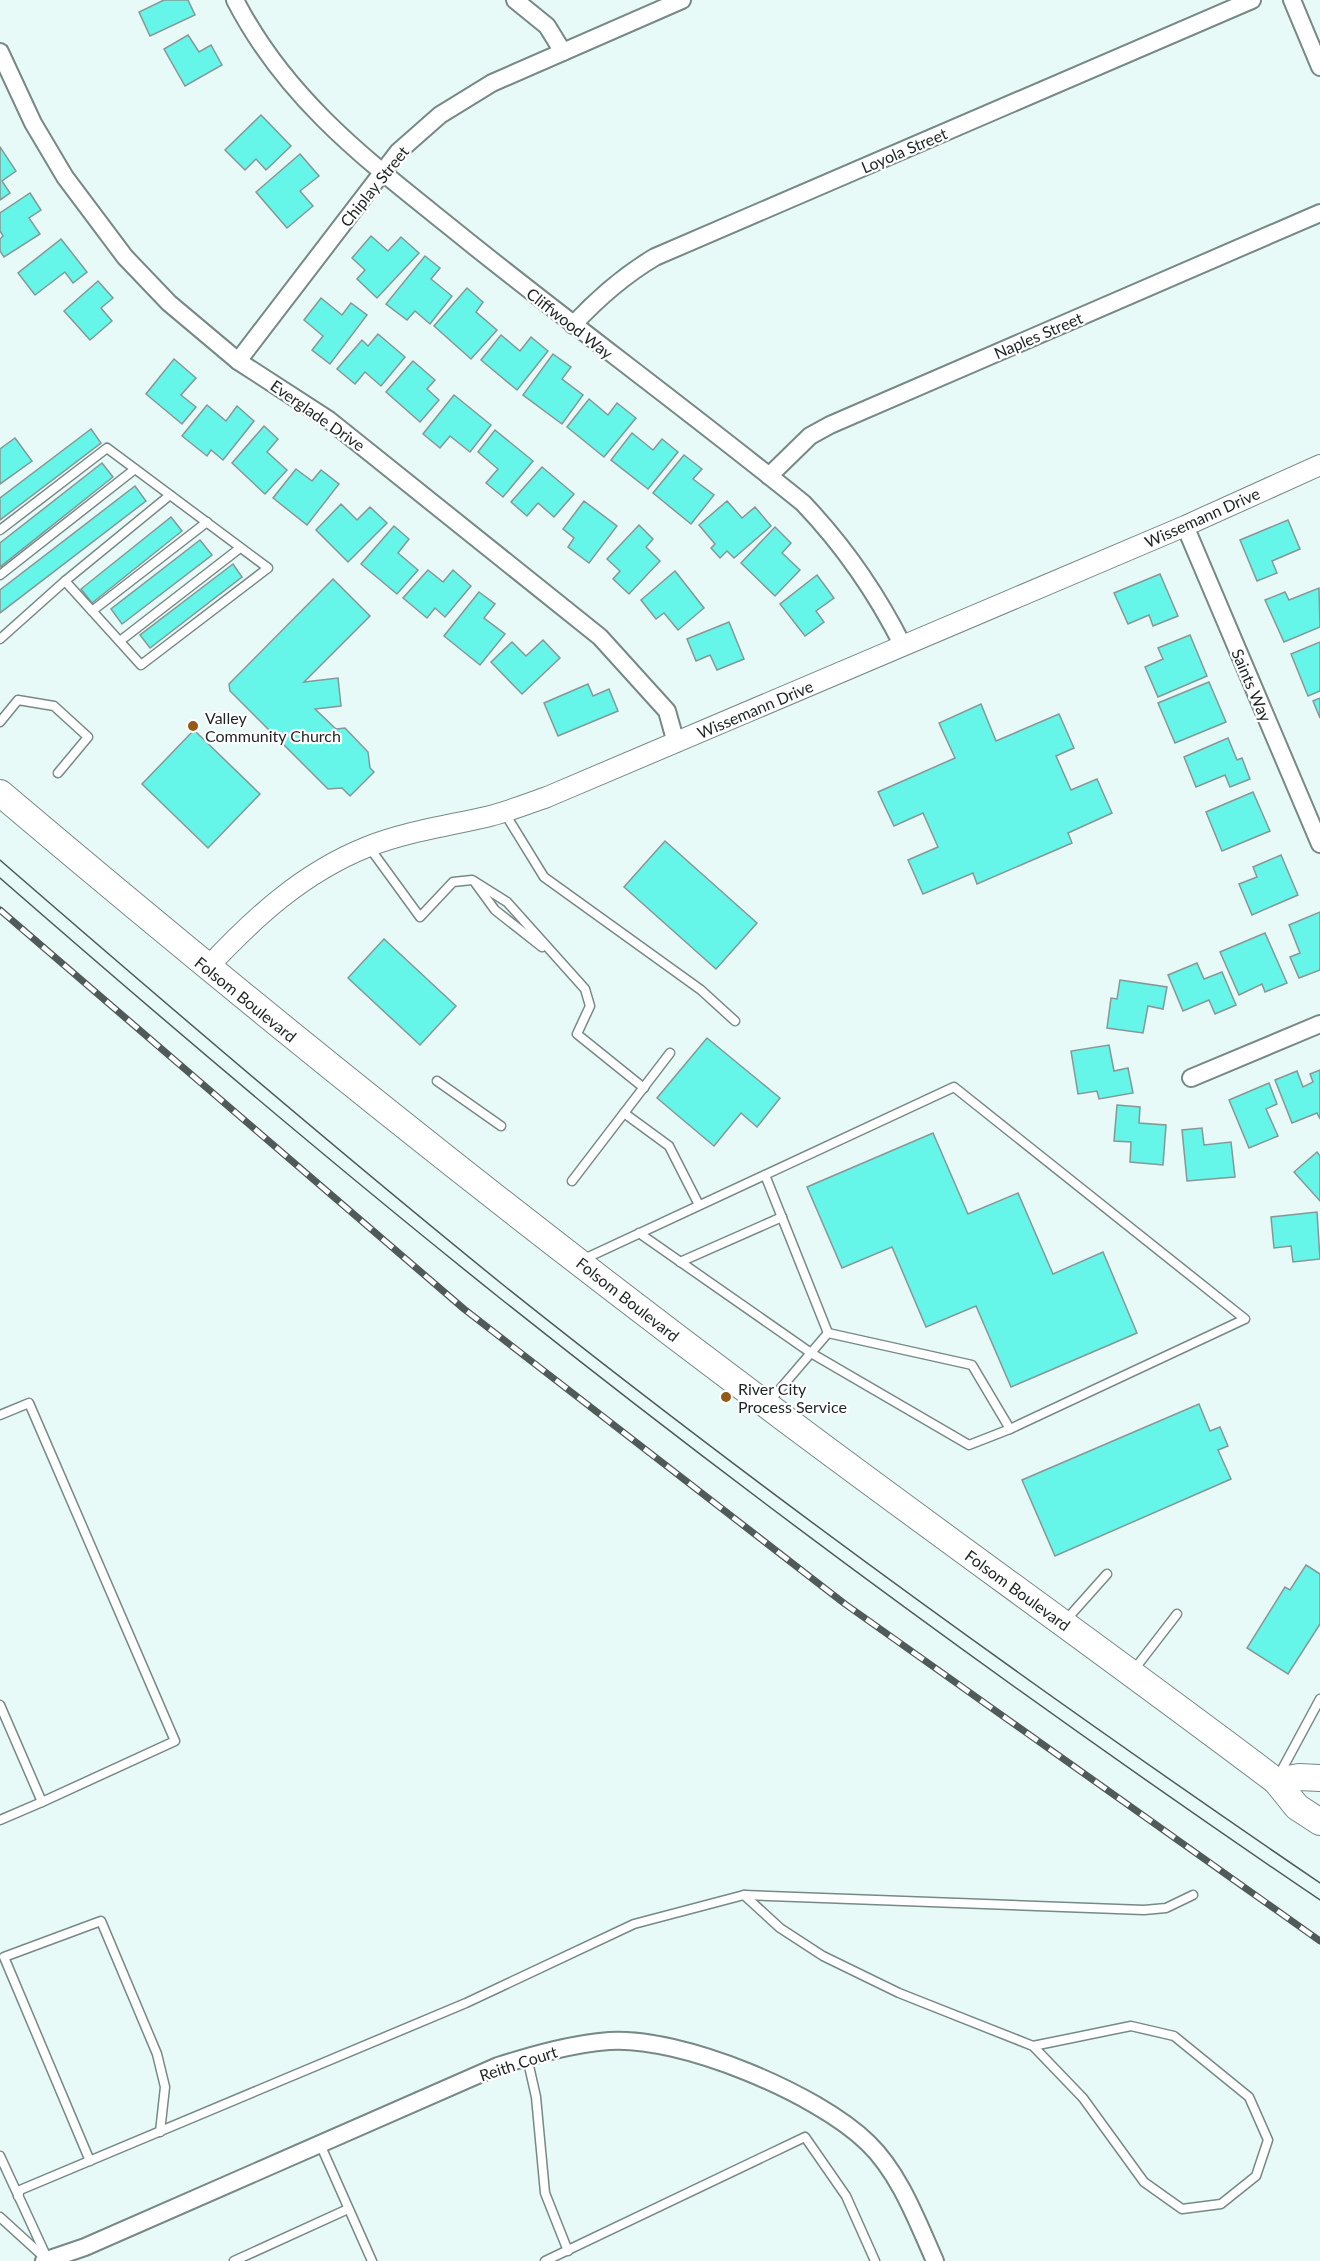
<svg xmlns="http://www.w3.org/2000/svg" width="1320" height="2261" viewBox="0 0 1320 2261" font-family="Lato,sans-serif">
	<style>
		.building { fill: #66f5e9; stroke: #869896; stroke-width: 1.5 }
		.lines { fill: none; stroke-linecap: round; stroke-linejoin: round }
		.service-casing { stroke: #778986; stroke-width: 11 }
		.minor-casing { stroke: #778986; stroke-width: 20 }
		.tertiary-casing { stroke: #778986; stroke-width: 22 }
		.primary-casing { stroke: #778986; stroke-width: 28 }
		.service { stroke: #fff; stroke-width: 8 }
		.minor { stroke: #fff; stroke-width: 16 }
		.tertiary { stroke: #fff; stroke-width: 20 }
		.primary { stroke: #fff; stroke-width: 26 }
		.tram { stroke: #505a59; stroke-width: 1.5 }
		.rail-casing { stroke: #505a59; stroke-width: 7 }
		.rail { stroke: #fff; stroke-width: 4.5; stroke-dasharray: 14; stroke-linecap: butt }
		.poi-dot { fill: #945a18; stroke: #fff; stroke-width: 2 }
		.labels { text-anchor: middle; dominant-baseline: central; stroke-width: 4.5; stroke-linejoin: round; paint-order: stroke }
		.street-label { font-size: 16px; fill: #1d2424; stroke: #fff }
		.poi-label { font-size: 16px; fill: #1d2424; stroke: #fff; text-anchor: start }
	</style>
	<rect width="100%" height="100%" fill="#e7faf8"/>
	<g class="building">
		<polygon points="164,0 188,0 195,15 150,36 139,12"/>
		<polygon points="188,35 199,52 211,45 222,65 185,86 164,49"/>
		<polygon points="261,115 291,146 266,170 256,159 245,170 225,150"/>
		<polygon points="0,147 16,171 2,181 10,193 0,200"/>
		<polygon points="300,154 319,176 300,191 313,206 287,228 256,192"/>
		<polygon points="30,193 41,210 29,218 40,234 4,257 0,251 0,239 3,236 0,231 0,213"/>
		<polygon points="371,236 388,251 401,237 419,253 377,298 357,279 365,270 352,258"/>
		<polygon points="61,239 87,272 73,283 65,272 35,295 18,273"/>
		<polygon points="425,256 440,268 431,279 452,296 430,324 415,311 407,320 386,304"/>
		<polygon points="98,281 113,298 101,308 112,321 90,340 64,311"/>
		<polygon points="467,288 483,302 476,312 497,330 471,359 434,326"/>
		<polygon points="321,298 342,315 351,303 367,315 330,364 312,350 323,336 304,320"/>
		<polygon points="378,334 405,357 381,386 365,372 355,384 337,369 362,340 368,346"/>
		<polygon points="501,335 520,351 531,337 548,351 517,390 481,360"/>
		<polygon points="553,354 571,367 562,379 583,395 562,424 523,395"/>
		<polygon points="174,359 196,378 181,395 196,407 182,424 146,394"/>
		<polygon points="413,361 435,380 427,389 439,400 420,422 386,392"/>
		<polygon points="454,395 491,425 470,452 450,436 440,448 423,434"/>
		<polygon points="589,399 608,415 617,403 636,418 604,457 567,427"/>
		<polygon points="207,405 226,421 237,406 254,421 223,460 211,450 207,456 182,436"/>
		<polygon points="264,426 278,439 267,452 287,470 265,494 232,463"/>
		<polygon points="91,429 101,443 0,520 0,498"/>
		<polygon points="495,430 533,461 503,497 486,483 498,469 478,452"/>
		<polygon points="632,433 653,450 662,439 678,452 648,489 611,460"/>
		<polygon points="15,438 32,461 0,484 0,449"/>
		<polygon points="684,455 702,469 693,479 714,495 691,524 653,493"/>
		<polygon points="102,463 113,477 0,567 0,543"/>
		<polygon points="542,467 574,494 554,517 538,503 527,516 511,502"/>
		<polygon points="296,469 312,481 321,470 339,484 307,525 273,498"/>
		<polygon points="135,486 146,501 0,613 0,590"/>
		<polygon points="584,501 617,526 589,563 568,547 574,538 563,529"/>
		<polygon points="727,501 742,518 755,507 771,526 734,558 727,551 720,558 711,548 715,544 699,525"/>
		<polygon points="341,504 357,520 370,507 387,523 348,562 316,530"/>
		<polygon points="171,517 182,531 92,603 81,589"/>
		<polygon points="1288,520 1300,549 1272,561 1277,573 1257,581 1240,540"/>
		<polygon points="639,525 653,539 646,547 660,561 629,594 613,579 620,571 607,559"/>
		<polygon points="394,526 409,539 398,553 418,570 397,594 361,564"/>
		<polygon points="775,527 791,543 782,553 800,570 775,596 741,563"/>
		<polygon points="200,540 212,555 122,624 111,609"/>
		<polygon points="233,564 242,577 150,648 140,635"/>
		<polygon points="428,570 443,582 453,570 471,586 445,617 435,608 427,618 403,598"/>
		<polygon points="675,571 704,608 678,630 664,613 656,619 641,600"/>
		<polygon points="1160,574 1178,616 1153,626 1149,615 1128,624 1114,593"/>
		<polygon points="817,575 834,598 816,611 824,622 805,636 780,604"/>
		<polygon points="333,579 370,616 304,682 338,678 341,706 315,709 336,729 345,728 368,752 370,768 374,772 350,796 342,788 328,789 230,691 229,684"/>
		<polygon points="1319,588 1320,627 1284,642 1265,600 1285,592 1289,600"/>
		<polygon points="479,592 495,604 484,618 505,634 480,665 444,636"/>
		<polygon points="729,622 744,659 717,670 710,655 696,661 687,639"/>
		<polygon points="1190,635 1207,676 1158,697 1145,667 1163,659 1158,648"/>
		<polygon points="543,640 560,658 522,694 491,662 512,642 526,656"/>
		<polygon points="1320,642 1320,691 1308,696 1291,654"/>
		<polygon points="1209,682 1226,722 1175,743 1158,703"/>
		<polygon points="588,684 593,696 609,689 618,711 558,736 544,703"/>
		<polygon points="1320,698 1320,718 1313,701"/>
		<polygon points="981,704 996,741 1059,714 1074,748 1056,756 1071,790 1097,779 1112,813 1068,833 1072,843 977,884 973,873 923,894 908,860 938,847 923,813 894,826 878,792 955,758 939,723"/>
		<polygon points="194,730 260,794 208,848 142,784"/>
		<polygon points="1228,738 1237,760 1242,758 1250,779 1230,787 1225,775 1196,787 1184,757"/>
		<polygon points="1253,792 1270,831 1222,851 1206,812"/>
		<polygon points="665,841 757,923 716,969 624,887"/>
		<polygon points="1281,855 1298,895 1252,915 1239,884 1257,877 1253,867"/>
		<polygon points="1320,912 1320,970 1299,978 1290,957 1300,953 1289,925"/>
		<polygon points="1265,933 1287,983 1265,992 1262,984 1239,995 1220,952"/>
		<polygon points="384,939 456,1006 420,1045 348,978"/>
		<polygon points="1197,963 1204,979 1222,972 1236,1005 1215,1014 1209,1000 1183,1011 1168,975"/>
		<polygon points="1120,980 1167,987 1163,1009 1148,1006 1143,1033 1107,1028 1111,998 1117,999"/>
		<polygon points="707,1038 780,1098 757,1127 741,1113 714,1146 657,1098"/>
		<polygon points="1109,1045 1114,1071 1128,1068 1133,1093 1099,1099 1097,1091 1078,1094 1071,1051"/>
		<polygon points="1320,1070 1320,1119 1317,1113 1292,1123 1275,1080 1297,1071 1303,1087 1313,1082 1310,1074"/>
		<polygon points="1269,1083 1277,1104 1266,1109 1278,1136 1249,1148 1229,1100"/>
		<polygon points="1117,1105 1140,1107 1139,1123 1166,1125 1163,1165 1130,1162 1131,1142 1114,1141"/>
		<polygon points="1202,1128 1204,1145 1231,1142 1235,1177 1187,1181 1182,1130"/>
		<polygon points="933,1133 968,1214 1018,1193 1053,1274 1103,1252 1137,1333 1011,1387 976,1306 926,1327 892,1247 842,1268 807,1187"/>
		<polygon points="1317,1152 1320,1156 1320,1201 1294,1172"/>
		<polygon points="1317,1212 1320,1259 1293,1262 1291,1246 1274,1248 1271,1217"/>
		<polygon points="1199,1404 1210,1431 1220,1427 1228,1446 1218,1450 1231,1479 1055,1556 1022,1480"/>
		<polygon points="1306,1565 1320,1574 1320,1624 1288,1674 1247,1648 1285,1587 1290,1590"/>
	</g>
	<g class="lines">
		<defs>
			<g id="service">
				<polyline points="0,530 107,448 268,568 141,665 65,581"/>
				<polyline points="0,575 135,469"/>
				<polyline points="92,611 207,522"/>
				<polyline points="0,639 65,581 170,495"/>
				<polyline points="120,641 240,548"/>
				<polyline points="0,722 18,700 54,706 88,737 58,773"/>
				<polyline points="504,812 544,877 701,990 735,1021"/>
				<polyline points="369,847 420,917 453,882 472,880 507,902 585,989 590,1006 577,1034 644,1088"/>
				<polyline points="476,884 495,910 542,947"/>
				<polyline points="437,1081 501,1126"/>
				<polyline points="624,1113 669,1146 699,1205"/>
				<polyline points="765,1175 828,1333 972,1365 1010,1429"/>
				<polyline points="572,1181 670,1053"/>
				<path d="M582,1260C706,1203 830,1145 954,1087L1245,1319L1010,1429L969,1445L811,1353L639,1233"/>
				<polyline points="680,1262 782,1217"/>
				<polyline points="768,1403 828,1333"/>
				<polyline points="0,1415 29,1403 175,1741 42,1802"/>
				<polyline points="1066,1620 1107,1574"/>
				<polyline points="1133,1671 1177,1614"/>
				<polyline points="0,1705 42,1802 0,1820"/>
				<polyline points="1279,1775 1320,1699"/>
				<polyline points="744,1895 780,1928 823,1956 899,1993 1033,2046 1083,2098 1144,2182 1182,2209 1221,2204 1256,2176 1268,2140 1249,2097 1174,2036 1131,2026 1033,2046"/>
				<polyline points="527,2057 536,2097 545,2193 568,2251"/>
				<polyline points="320,2144 372,2261"/>
				<polyline points="0,2156 48,2260"/>
				<polyline points="90,2161 4,1957 101,1921 157,2054 165,2087 160,2132"/>
				<polyline points="18,2196 20,2190 466,2003 634,1924 744,1895 1144,1910 1166,1908 1193,1895"/>
				<polyline points="0,2217 45,2258"/>
				<polyline points="234,2261 348,2209"/>
				<polyline points="545,2261 805,2137 846,2196 875,2261"/>
			</g>
			<g id="minor">
				<path d="M235,0C290,107 379,169 470,243C580,331 693,414 803,503C845,547 876,592 903,646"/>
				<polyline points="515,0 547,26 563,52"/>
				<polyline points="1292,0 1320,67"/>
				<polyline points="0,52 33,123 65,177 125,257 169,303 238,361 329,420 600,637 667,711 676,743"/>
				<path d="M573,325C598,298 623,276 655,257L1252,0"/>
				<polyline points="238,361 398,152 440,115 492,83 682,0"/>
				<polyline points="769,476 810,436 830,425 1320,213"/>
				<polyline points="1185,526 1320,844"/>
				<polyline points="1191,1078 1320,1024"/>
				<path d="M44,2261L85,2247L498,2066C533,2055 571,2044 609,2041C680,2036 817,2093 868,2143C900,2174 917,2221 935,2261"/>
			</g>
			<path id="tertiary" d="M207,968C254,918 302,873 367,847C405,832 446,826 486,817C507,812 527,804 547,797L1185,526L1320,465"/>
			<g id="primary">
				<path d="M0,793C254,1008 513,1216 780,1415C944,1538 1112,1657 1276,1781L1297,1807L1320,1822"/>
				<polyline points="1276,1781 1299,1777 1320,1778"/>
			</g>
		</defs>
		<use href="#service" class="service-casing"/>
		<use href="#minor" class="minor-casing"/>
		<use href="#tertiary" class="tertiary-casing"/>
		<use href="#primary" class="primary-casing"/>
		<use href="#service" class="service"/>
		<use href="#minor" class="minor"/>
		<use href="#tertiary" class="tertiary"/>
		<use href="#primary" class="primary"/>
		<g class="tram">
			<path d="M0,860C167,1005 335,1149 507,1288C769,1497 1043,1694 1320,1883"/>
			<path d="M0,878C164,1021 331,1163 501,1299C766,1510 1040,1710 1320,1900"/>
		</g>
		<defs>
			<polyline id="rail" points="0,910 464,1309 845,1604 1320,1941"/>
		</defs>
		<use href="#rail" class="rail-casing"/>
		<use href="#rail" class="rail"/>
	</g>
	<g class="poi-dot">
		<circle cx="193" cy="726" r="6"/>
		<circle cx="726" cy="1397" r="6"/>
	</g>
	<g class="labels">
		<g class="street-label">
			<text transform="translate(904 150) rotate(-23)">Loyola Street</text>
			<text transform="translate(374 186) rotate(-51)">Chiplay Street</text>
			<text transform="translate(570 323) rotate(38)">Cliffwood Way</text>
			<text transform="translate(1038 335) rotate(-23)">Naples Street</text>
			<text transform="translate(318 415) rotate(35)">Everglade Drive</text>
			<text transform="translate(1202 517) rotate(-24)">Wissemann Drive</text>
			<text transform="translate(1252 685) rotate(67)">Saints Way</text>
			<text transform="translate(755 709) rotate(-23)">Wissemann Drive</text>
			<text transform="translate(246 999) rotate(39)">Folsom Boulevard</text>
			<text transform="translate(628 1299) rotate(38)">Folsom Boulevard</text>
			<text transform="translate(1018 1590) rotate(36)">Folsom Boulevard</text>
			<text transform="translate(518 2063) rotate(-18)">Reith Court</text>
		</g>
		<g class="poi-label">
			<text x="205" y="717">Valley<tspan x="205" dy="18">Community Church</tspan></text>
			<text x="738" y="1388">River City<tspan x="738" dy="18">Process Service</tspan></text>
		</g>
	</g>
</svg>
